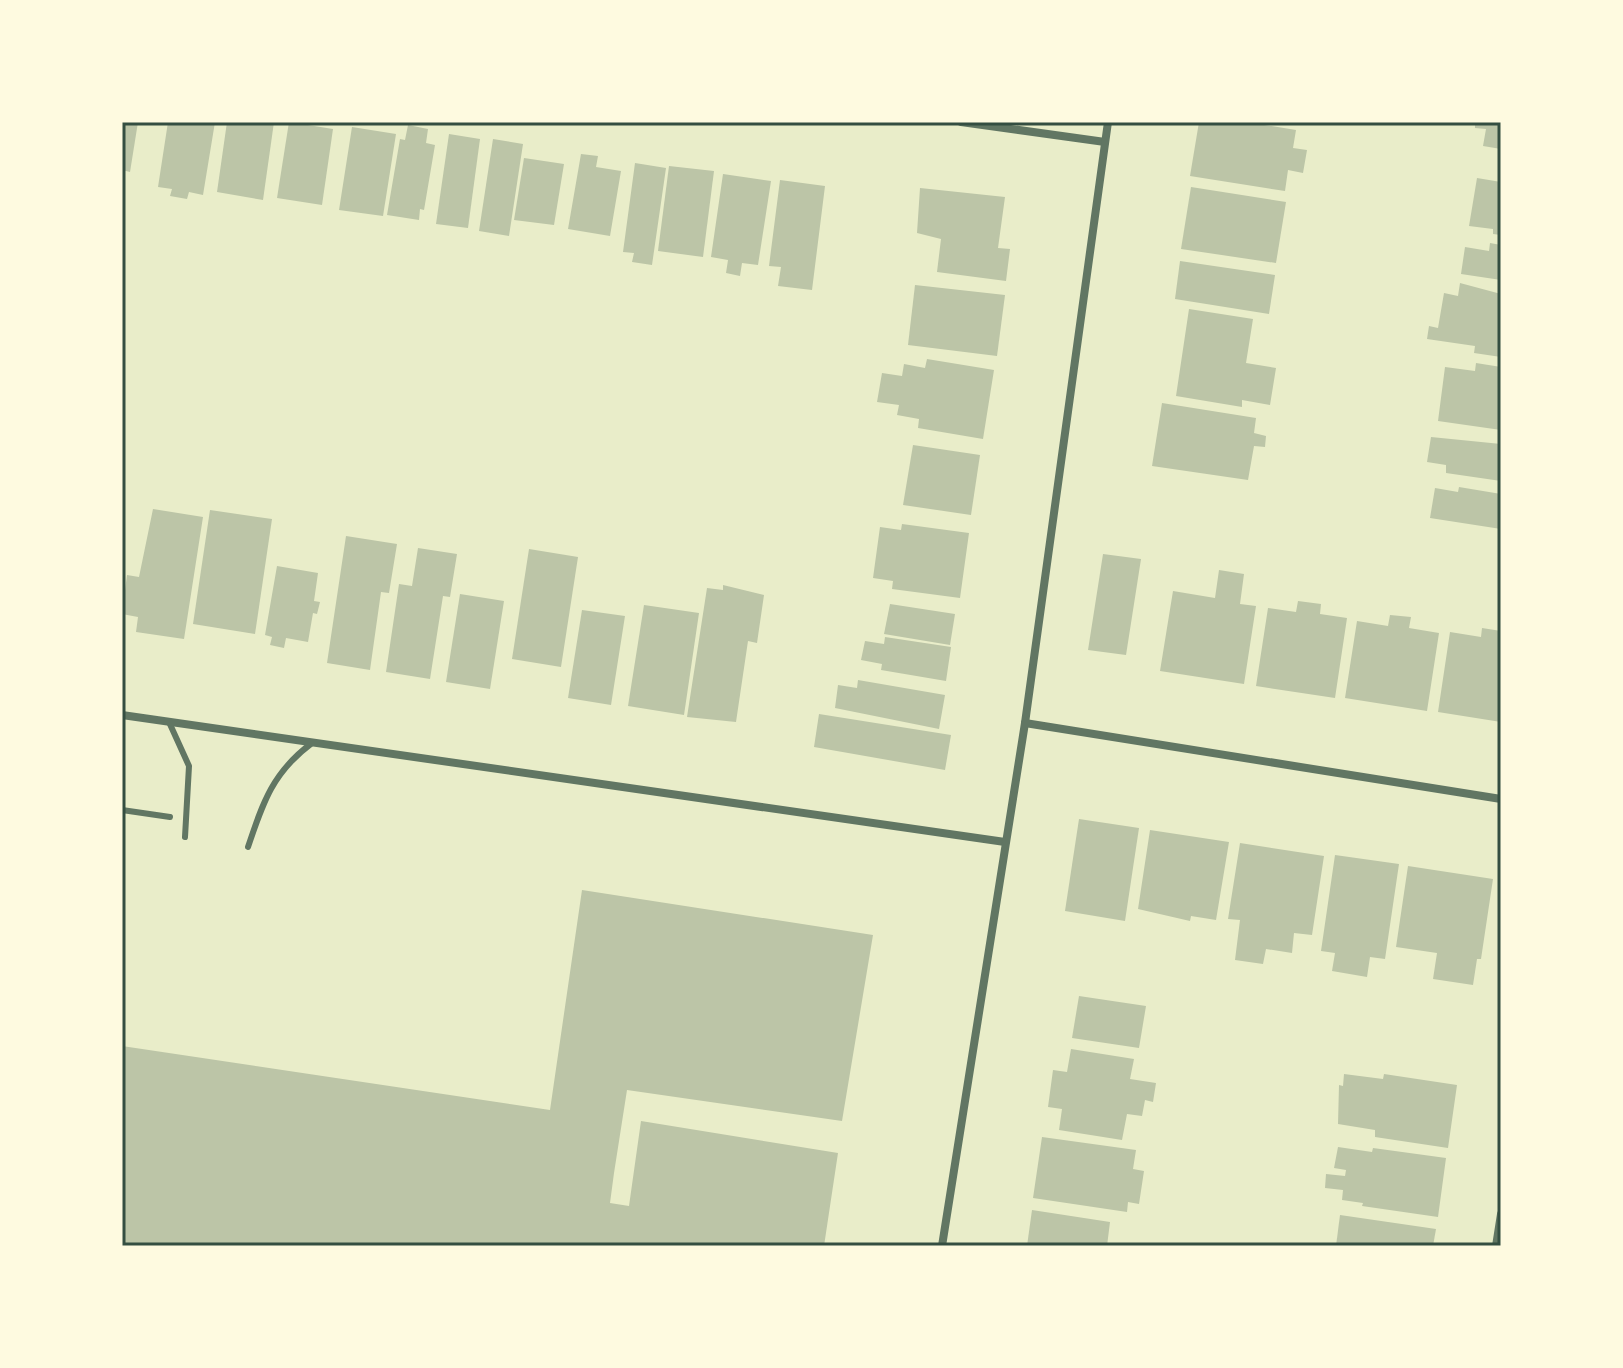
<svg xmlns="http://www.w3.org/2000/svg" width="1623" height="1368" viewBox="0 0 1623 1368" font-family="Rubik,sans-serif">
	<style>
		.building { fill: #bcc5a7 }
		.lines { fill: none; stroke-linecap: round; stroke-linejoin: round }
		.service { stroke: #617663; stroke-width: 6 }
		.minor { stroke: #617663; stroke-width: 8 }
		.neatline { fill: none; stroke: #344e41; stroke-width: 3 }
	</style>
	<rect width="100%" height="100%" fill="#e9edc9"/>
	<g class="building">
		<polygon points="122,122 138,122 130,172 122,170"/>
		<polygon points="168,122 215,122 203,195 189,192 187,199 170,196 172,189 158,187"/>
		<polygon points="227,122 274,122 263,200 217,192"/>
		<polygon points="289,122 333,129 322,205 277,198"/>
		<polygon points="1199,122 1246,122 1296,130 1293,148 1307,150 1303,173 1288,170 1285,191 1190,176"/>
		<polygon points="1475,122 1501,122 1501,149 1483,146 1486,129 1475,128"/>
		<polygon points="408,125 428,129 426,143 435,145 424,210 420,209 419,220 387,215 400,139 405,140"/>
		<polygon points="352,127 396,134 383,216 339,210"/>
		<polygon points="449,134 480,139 468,228 436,224"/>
		<polygon points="493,139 523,144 509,236 479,231"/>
		<polygon points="581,154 598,156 596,167 621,171 610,236 568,229"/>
		<polygon points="524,158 564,164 554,225 514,220"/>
		<polygon points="635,163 666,168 652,265 632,262 634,253 623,252"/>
		<polygon points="669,166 714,171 703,257 658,251"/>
		<polygon points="723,174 771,181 758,265 742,263 740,276 726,273 728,260 711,257"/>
		<polygon points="1477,178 1501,182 1501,235 1493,234 1493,229 1469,226"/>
		<polygon points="780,180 825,186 812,290 778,286 781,267 769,266"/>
		<polygon points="1191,187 1286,202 1276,263 1181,249"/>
		<polygon points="920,188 1005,197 998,248 1010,249 1006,281 937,272 941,239 917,233"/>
		<polygon points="1490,243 1501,245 1501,280 1461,274 1465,247 1489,251"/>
		<polygon points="1180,261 1275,275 1269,314 1175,299"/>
		<polygon points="1460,283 1501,294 1501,357 1474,353 1475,346 1427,339 1429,326 1438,328 1444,293 1458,296"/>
		<polygon points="915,285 1005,295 997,356 908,345"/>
		<polygon points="1189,309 1253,319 1246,363 1276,368 1270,405 1242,400 1242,407 1176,396"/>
		<polygon points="927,359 994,370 983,439 918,428 919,419 897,415 899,405 877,402 882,373 902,376 904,364 925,368"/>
		<polygon points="1476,363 1501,367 1501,430 1438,421 1445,367 1475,371"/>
		<polygon points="1162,403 1256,418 1254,433 1266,436 1265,447 1254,446 1248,480 1152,466"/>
		<polygon points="1431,437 1501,444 1501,481 1446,473 1446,465 1427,462"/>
		<polygon points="913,445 980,455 971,515 903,505"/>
		<polygon points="1459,487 1501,494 1501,529 1430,518 1435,488 1458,492"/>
		<polygon points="153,509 203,517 184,639 136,632 138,617 122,614 127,575 139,577"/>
		<polygon points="210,510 272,519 255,634 193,624"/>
		<polygon points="902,524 969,533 960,598 892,589 893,581 873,578 880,527 901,530"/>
		<polygon points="346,536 397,544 389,593 381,592 370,670 327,663"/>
		<polygon points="418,548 457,554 450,597 443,596 430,679 386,672 399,584 412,586"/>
		<polygon points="529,549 578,557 561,667 512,659"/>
		<polygon points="1103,554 1141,559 1126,655 1088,650"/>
		<polygon points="277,566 318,573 314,601 320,602 317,614 313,613 308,642 286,638 284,648 270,645 272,637 265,635"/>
		<polygon points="1219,570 1244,574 1240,604 1256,606 1244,684 1160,671 1173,591 1215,598"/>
		<polygon points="723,585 764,595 757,643 748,641 736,722 687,717 707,588 723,590"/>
		<polygon points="460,594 504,601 490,689 446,682"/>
		<polygon points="1298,601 1321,604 1320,614 1347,618 1335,698 1256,686 1268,608 1296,612"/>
		<polygon points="890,604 955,614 950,645 884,634"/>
		<polygon points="644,605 699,613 684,715 628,706"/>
		<polygon points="582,610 625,616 611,705 568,698"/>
		<polygon points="1390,615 1411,617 1409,628 1439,633 1427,711 1345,698 1357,621 1388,626"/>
		<polygon points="1482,628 1501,631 1501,722 1438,712 1450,632 1481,637"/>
		<polygon points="885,637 951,647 946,681 881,670 882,664 861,660 865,641 884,644"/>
		<polygon points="858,680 945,695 939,729 835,708 838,685 857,688"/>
		<polygon points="819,714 951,735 945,770 814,747"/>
		<polygon points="1079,819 1139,828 1125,921 1065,911"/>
		<polygon points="1150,830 1229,842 1216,920 1191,916 1190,921 1138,909"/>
		<polygon points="1240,843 1324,856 1312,935 1294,933 1292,953 1266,949 1263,964 1235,960 1240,920 1228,919"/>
		<polygon points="1335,855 1399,864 1385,959 1370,957 1367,977 1332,971 1335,953 1321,951"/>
		<polygon points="1408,866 1493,879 1481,959 1477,959 1473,985 1433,979 1437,953 1396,947"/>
		<polygon points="582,890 873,935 842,1121 627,1090 614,1173 610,1203 629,1206 641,1121 838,1153 824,1246 122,1246 122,1046 550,1110"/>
		<polygon points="1079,996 1146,1006 1139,1048 1072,1038"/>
		<polygon points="1071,1049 1134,1059 1130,1079 1156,1083 1153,1102 1145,1100 1142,1116 1127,1114 1122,1140 1059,1130 1062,1109 1048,1107 1053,1070 1067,1072"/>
		<polygon points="1344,1074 1383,1079 1384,1074 1457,1085 1448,1148 1375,1137 1375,1130 1338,1124 1339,1085 1343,1086"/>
		<polygon points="1042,1137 1136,1150 1133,1169 1144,1171 1139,1204 1128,1202 1127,1212 1033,1198"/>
		<polygon points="1338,1147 1372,1152 1373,1148 1446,1158 1438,1217 1362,1206 1363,1203 1342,1200 1343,1190 1325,1188 1326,1174 1345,1176 1346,1170 1334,1168"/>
		<polygon points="1032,1210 1110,1222 1107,1246 1027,1246"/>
		<polygon points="1340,1215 1436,1229 1433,1246 1336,1246"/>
	</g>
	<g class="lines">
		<g class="service">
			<polyline points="169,722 189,766 185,837"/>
			<polyline points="122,810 170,817"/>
			<path d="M248,847C263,802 273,772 312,743"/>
		</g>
		<g class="minor">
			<polyline points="961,122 1105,142"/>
			<polyline points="122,715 1005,842"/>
			<polyline points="1025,723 1501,799"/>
			<polyline points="942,1246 1025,723 1108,122"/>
			<polyline points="1496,1246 1501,1214"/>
		</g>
	</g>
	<rect width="1623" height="1368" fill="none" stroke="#fefae0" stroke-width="248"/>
	<rect x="124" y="124" width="1375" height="1120" class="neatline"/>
</svg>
